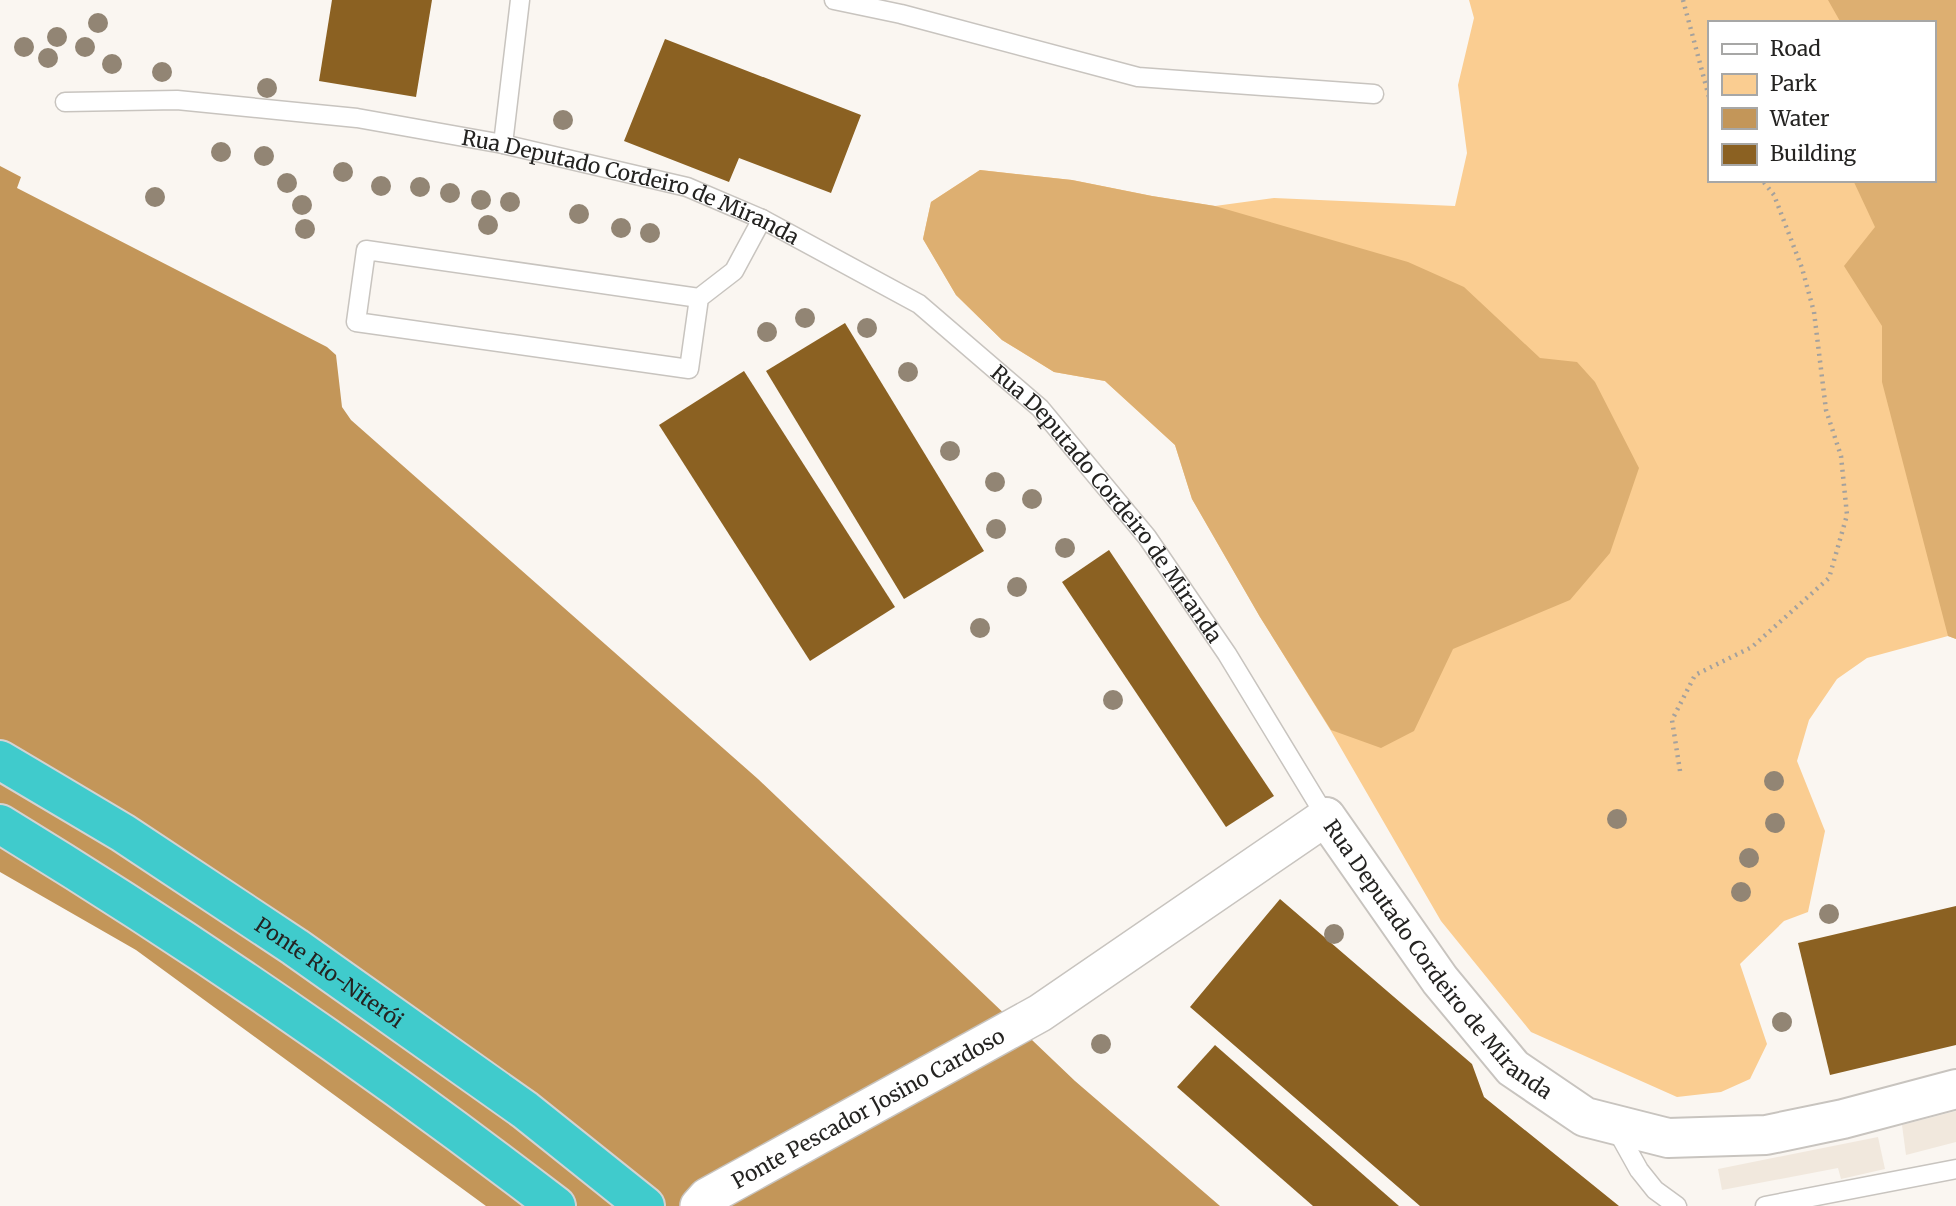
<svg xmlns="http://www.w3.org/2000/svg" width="1956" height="1206" viewBox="0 0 1956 1206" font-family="Merriweather,serif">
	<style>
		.built { fill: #f1e8dd }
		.green { fill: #facd91; fill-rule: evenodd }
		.forest { fill: #ddaf71 }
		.water { fill: #c39659 }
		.building { fill: #8b6122 }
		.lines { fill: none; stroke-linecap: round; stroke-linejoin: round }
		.service-casing { stroke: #c8c4bf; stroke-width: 21 }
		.minor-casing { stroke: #c8c4bf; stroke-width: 40 }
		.tertiary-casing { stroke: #c8c4bf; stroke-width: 42 }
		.motorway-casing { stroke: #d3d3d3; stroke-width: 42 }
		.path { stroke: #a4a19d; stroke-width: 4.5; stroke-dasharray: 2 5; stroke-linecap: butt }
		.service { stroke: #fff; stroke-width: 18 }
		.minor { stroke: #fff; stroke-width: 37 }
		.tertiary { stroke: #fff; stroke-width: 38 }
		.motorway { stroke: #40cbcc; stroke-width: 38 }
		.tree { fill: #928574 }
		.labels { text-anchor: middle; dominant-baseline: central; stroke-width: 7; stroke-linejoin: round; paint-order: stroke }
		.street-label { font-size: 21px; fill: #242321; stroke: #fff }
	</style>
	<rect width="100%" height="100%" fill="#faf6f1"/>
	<g class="built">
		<polygon points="1956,1111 1956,1142 1906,1155 1902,1125"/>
		<polygon points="1878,1137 1885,1169 1841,1179 1838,1168 1722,1190 1718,1169"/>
	</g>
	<path class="green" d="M1469,0H1956V639L1948,636L1867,658L1837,679L1809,720L1797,761L1825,831L1808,912L1784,921L1740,964L1767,1044L1750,1079L1721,1092L1677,1097L1531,1032L1441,921L1331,731L1260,617L1192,499L1175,445L1105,381L1054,372L1002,340L956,295L923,239L931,202L980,170L1072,180L1152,196L1215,206L1274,198L1455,206L1467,153L1458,85L1474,18ZM1709,23H1933V180H1709Z"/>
	<g class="forest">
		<polygon points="1828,0 1956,0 1956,639 1948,636 1882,382 1882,326 1844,266 1875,227 1853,180 1933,180 1933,23 1841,23"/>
		<polygon points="980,170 1072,180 1152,196 1215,206 1408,262 1464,287 1540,358 1577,362 1595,382 1639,468 1610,553 1570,600 1453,649 1414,731 1381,748 1331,730 1260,617 1192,499 1175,445 1105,381 1054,372 1002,340 956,295 923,239 931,202"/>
	</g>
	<polygon class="water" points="0,166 21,177 17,188 327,347 336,355 342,407 351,420 758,779 1075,1081 1220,1206 486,1206 136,950 0,872"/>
	<g class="building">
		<polygon points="332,0 432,0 416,97 319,81"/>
		<polygon points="665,39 861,115 831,193 739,158 729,182 624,141"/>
		<polygon points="845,323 984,551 904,599 766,371"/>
		<polygon points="744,371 895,607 810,661 659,425"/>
		<polygon points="1109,550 1274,796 1226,827 1062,582"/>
		<polygon points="1280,899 1472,1064 1484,1097 1619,1206 1420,1206 1190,1007"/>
		<polygon points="1956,906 1956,1045 1830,1075 1798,943"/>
		<polygon points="1215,1045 1399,1206 1313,1206 1177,1087"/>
	</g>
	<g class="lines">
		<defs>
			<g id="service">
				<polyline points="834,0 901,14 1138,77 1374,94"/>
				<path id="s1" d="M65,102L177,100L357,118L503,144L687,187L762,219L919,304L1040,408L1147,537L1227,654L1326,817"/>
				<polyline points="503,144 520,0"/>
				<polyline points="699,298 689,369 356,322 366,250 699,298 734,271 762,219"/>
				<polyline points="1615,1127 1639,1170 1655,1190 1677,1206"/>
				<polyline points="1765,1206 1956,1169"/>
			</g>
			<g id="minor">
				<path id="s2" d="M699,1206L707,1197L1040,1013L1326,817"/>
			</g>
			<g id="tertiary">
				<path id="s3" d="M1326,817L1440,980L1513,1068L1585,1117L1668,1138L1766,1135L1843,1119L1956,1089"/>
			</g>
			<g id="motorway">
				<path id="s4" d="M0,760L123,833L295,947L525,1110L645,1206"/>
				<path d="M0,824C192,941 378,1069 556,1206"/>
			</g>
		</defs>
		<use href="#service" class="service-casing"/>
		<use href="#minor" class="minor-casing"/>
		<use href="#tertiary" class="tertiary-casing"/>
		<use href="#motorway" class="motorway-casing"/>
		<g class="path">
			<polyline points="1683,0 1709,97"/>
			<polyline points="1680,771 1672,720 1695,675 1752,647 1829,578 1847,515 1841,456 1826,410 1814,312 1802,268 1774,195 1762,180"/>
		</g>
		<use href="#service" class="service"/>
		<use href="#minor" class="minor"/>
		<use href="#tertiary" class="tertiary"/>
		<use href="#motorway" class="motorway"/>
	</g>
	<g class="tree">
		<circle cx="98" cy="23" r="10"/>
		<circle cx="57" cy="37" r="10"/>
		<circle cx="24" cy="47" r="10"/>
		<circle cx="85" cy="47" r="10"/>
		<circle cx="48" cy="58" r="10"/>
		<circle cx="112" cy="64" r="10"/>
		<circle cx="162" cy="72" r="10"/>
		<circle cx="267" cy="88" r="10"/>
		<circle cx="563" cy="120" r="10"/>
		<circle cx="221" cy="152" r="10"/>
		<circle cx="264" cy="156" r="10"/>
		<circle cx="343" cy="172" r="10"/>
		<circle cx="287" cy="183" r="10"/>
		<circle cx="381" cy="186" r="10"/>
		<circle cx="420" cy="187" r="10"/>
		<circle cx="450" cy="193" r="10"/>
		<circle cx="155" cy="197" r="10"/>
		<circle cx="481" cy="200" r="10"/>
		<circle cx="510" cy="202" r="10"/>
		<circle cx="302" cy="205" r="10"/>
		<circle cx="579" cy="214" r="10"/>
		<circle cx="488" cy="225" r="10"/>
		<circle cx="621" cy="228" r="10"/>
		<circle cx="305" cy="229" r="10"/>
		<circle cx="650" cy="233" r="10"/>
		<circle cx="805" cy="318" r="10"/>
		<circle cx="867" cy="328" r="10"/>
		<circle cx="767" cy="332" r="10"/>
		<circle cx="908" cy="372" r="10"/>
		<circle cx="950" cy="451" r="10"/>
		<circle cx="995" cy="482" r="10"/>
		<circle cx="1032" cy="499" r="10"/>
		<circle cx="996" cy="529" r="10"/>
		<circle cx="1065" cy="548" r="10"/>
		<circle cx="1017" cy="587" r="10"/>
		<circle cx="980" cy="628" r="10"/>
		<circle cx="1113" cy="700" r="10"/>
		<circle cx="1774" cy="781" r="10"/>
		<circle cx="1617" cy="819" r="10"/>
		<circle cx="1775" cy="823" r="10"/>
		<circle cx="1749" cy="858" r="10"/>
		<circle cx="1741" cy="892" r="10"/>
		<circle cx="1829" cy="914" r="10"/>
		<circle cx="1334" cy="934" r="10"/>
		<circle cx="1782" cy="1022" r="10"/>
		<circle cx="1101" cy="1044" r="10"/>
	</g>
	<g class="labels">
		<g class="street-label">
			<text stroke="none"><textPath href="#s1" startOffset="576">Rua Deputado Cordeiro de Miranda</textPath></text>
			<text stroke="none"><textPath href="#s1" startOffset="1166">Rua Deputado Cordeiro de Miranda</textPath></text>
			<text stroke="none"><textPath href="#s3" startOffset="182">Rua Deputado Cordeiro de Miranda</textPath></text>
			<text stroke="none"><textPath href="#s4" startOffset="392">Ponte Rio-Niterói</textPath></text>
			<text stroke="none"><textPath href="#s2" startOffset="196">Ponte Pescador Josino Cardoso</textPath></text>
		</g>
	</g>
	<rect x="1708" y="21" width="228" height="161" fill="#ffffff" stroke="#a7a7a6" stroke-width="2"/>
	<rect x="1722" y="44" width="35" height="10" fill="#ffffff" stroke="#a7a7a6" stroke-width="2"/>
	<text x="1770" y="56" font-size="21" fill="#242321">Road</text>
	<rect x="1722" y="74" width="35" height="21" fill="#facd91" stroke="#a7a7a6" stroke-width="2"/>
	<text x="1770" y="91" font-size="21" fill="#242321">Park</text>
	<rect x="1722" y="108" width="35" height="21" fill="#c39659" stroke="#a7a7a6" stroke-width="2"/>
	<text x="1770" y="126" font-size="21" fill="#242321">Water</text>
	<rect x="1722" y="144" width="35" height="21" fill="#8b6122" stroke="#a7a7a6" stroke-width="2"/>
	<text x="1770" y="161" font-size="21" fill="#242321">Building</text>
</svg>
